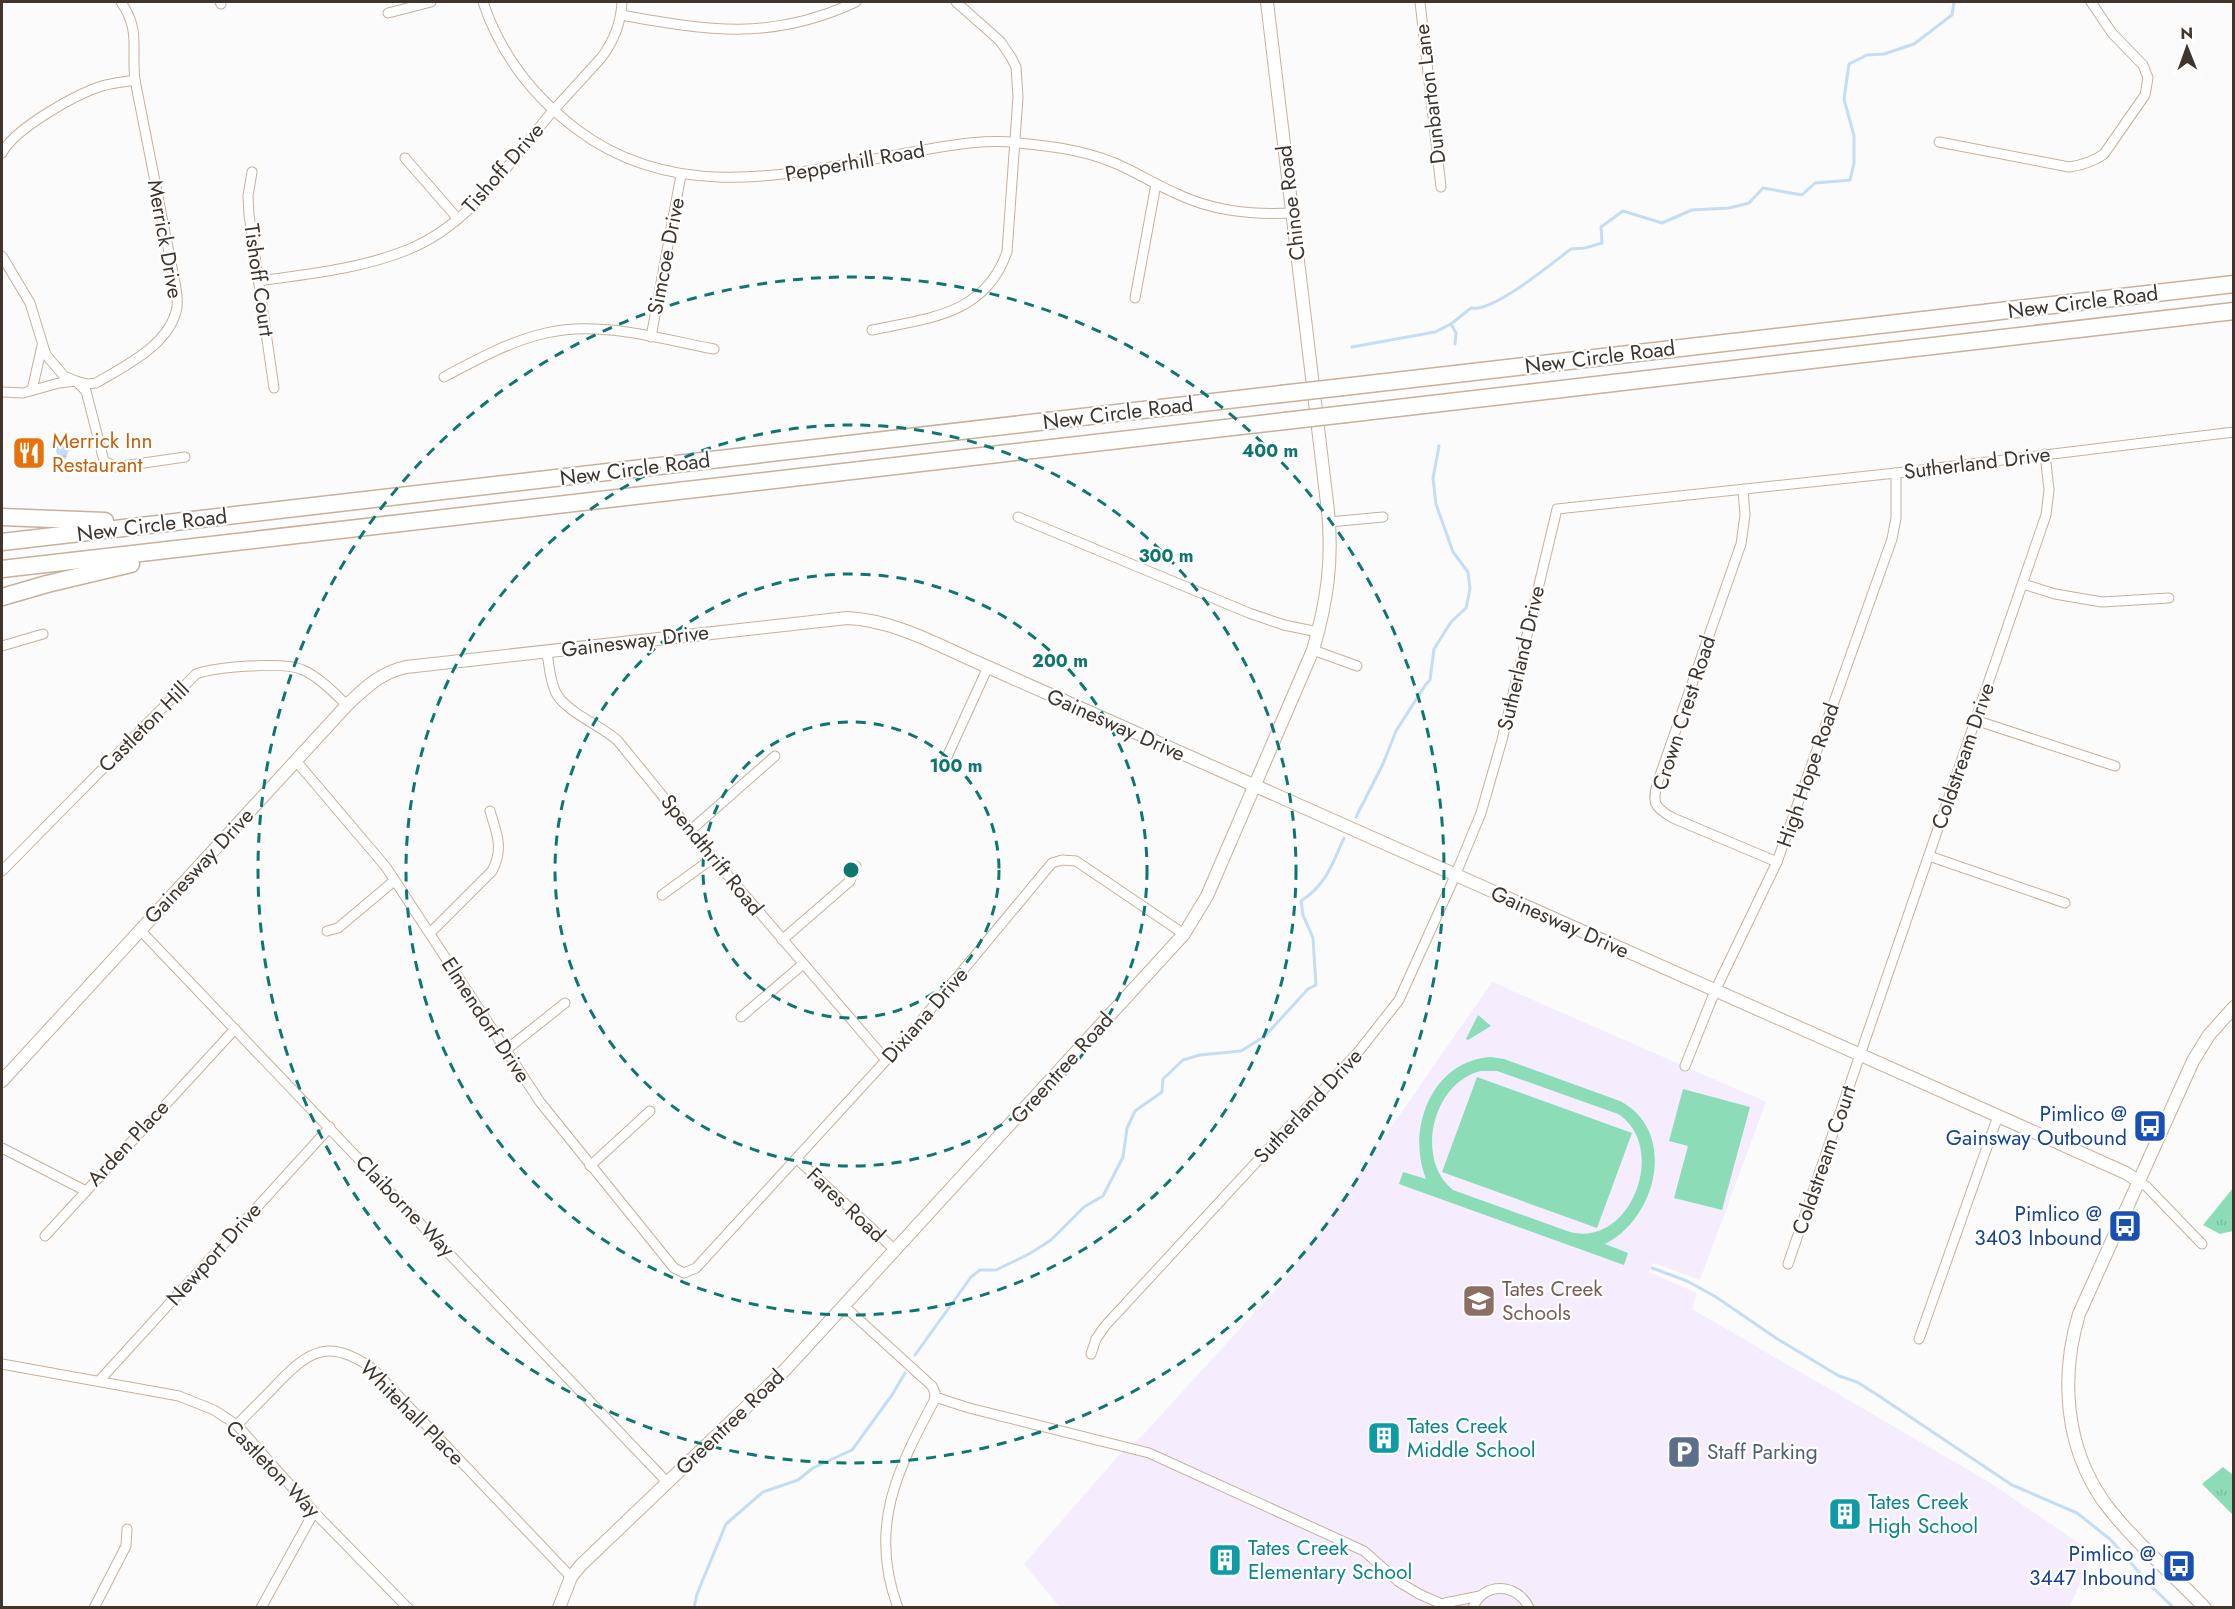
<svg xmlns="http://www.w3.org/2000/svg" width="2235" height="1609" viewBox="0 0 2235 1609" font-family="Jost,sans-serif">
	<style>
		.education { fill: #f5edfe }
		.grass { fill: url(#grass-tufts) }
		.pitch { fill: #8bdcb7; fill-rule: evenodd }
		.water { fill: url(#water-ripples) }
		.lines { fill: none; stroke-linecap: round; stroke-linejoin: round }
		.stream { stroke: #c5ddf4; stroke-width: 3 }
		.street-casing { stroke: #c8b09a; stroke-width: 11 }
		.secondary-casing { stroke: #c8b09a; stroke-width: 14 }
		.highway-casing { stroke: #c8b09a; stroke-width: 19 }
		.street { stroke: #fff; stroke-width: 9 }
		.secondary { stroke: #fff; stroke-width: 12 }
		.highway { stroke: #fff; stroke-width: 16 }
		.highway-bridge-casing { stroke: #c8b09a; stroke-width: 19; stroke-linecap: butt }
		.highway-bridge { stroke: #fff; stroke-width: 16 }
		.ring { fill: none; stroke: #0f766e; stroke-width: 3; stroke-dasharray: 10 8 }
		.labels { text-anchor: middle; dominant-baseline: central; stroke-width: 4.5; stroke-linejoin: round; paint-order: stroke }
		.street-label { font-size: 21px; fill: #3f352c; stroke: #fff }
		.food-label { font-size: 21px; fill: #c56008; stroke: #fff; text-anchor: start }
		.transit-label { font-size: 21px; fill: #164399; stroke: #fff; text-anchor: end }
		.education-label { font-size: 21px; fill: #785e54; stroke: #fff; text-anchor: start }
		.culture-label { font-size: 21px; fill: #0d838f; stroke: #fff; text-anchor: start }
		.service-label { font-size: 21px; fill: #4e5e75; stroke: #fff; text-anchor: start }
		.centre { fill: #0f766e; stroke: #fff; stroke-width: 3 }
		.ring-label { font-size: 18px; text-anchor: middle; font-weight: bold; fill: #0f766e; stroke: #fff; stroke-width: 4.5; stroke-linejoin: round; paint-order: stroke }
	</style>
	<defs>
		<pattern id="grass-tufts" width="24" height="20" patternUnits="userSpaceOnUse" patternTransform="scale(1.5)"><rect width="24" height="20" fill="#8bdcb7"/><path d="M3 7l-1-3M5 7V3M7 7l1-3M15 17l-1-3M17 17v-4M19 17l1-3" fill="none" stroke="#79bd9e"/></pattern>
		<pattern id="water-ripples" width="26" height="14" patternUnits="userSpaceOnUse" patternTransform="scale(1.5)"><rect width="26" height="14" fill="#c5ddf4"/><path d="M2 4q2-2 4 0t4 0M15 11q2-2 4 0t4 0" fill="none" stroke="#aabed1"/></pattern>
	</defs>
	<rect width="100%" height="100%" fill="#fbfbfb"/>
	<polygon class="education" points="1492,982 1766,1102 1700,1280 1653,1263 1649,1272 1697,1293 1692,1309 1989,1482 2094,1553 2069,1608 1061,1608 1024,1564 1119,1455 1141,1437 1287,1277"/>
	<g class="grass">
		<polygon points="2233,1188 2233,1231 2220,1234 2203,1225"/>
		<polygon points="2223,1467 2233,1475 2233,1515 2202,1484"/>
	</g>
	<g class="pitch">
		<polygon points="1478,1015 1491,1026 1468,1040 1466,1039"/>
		<path d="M1491,1057L1504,1059L1620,1101C1678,1131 1657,1218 1605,1244L1628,1253L1624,1265L1399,1184L1403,1172L1426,1179C1406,1130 1432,1060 1491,1057ZM1481,1071H1497L1618,1114C1669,1147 1631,1248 1570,1232L1453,1190C1414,1159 1433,1082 1481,1071Z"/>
		<polygon points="1477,1077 1632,1133 1597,1228 1442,1172"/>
		<polygon points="1683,1089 1750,1107 1722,1210 1674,1198 1688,1146 1669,1141"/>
	</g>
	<polygon class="water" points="58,442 70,448 65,460 62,464 56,460 57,454 54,445"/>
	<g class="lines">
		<g class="stream">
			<path d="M1455,344L1456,333L1451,324L1471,308C1493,313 1552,263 1571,249L1585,248L1602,243L1601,227L1623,211L1662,223L1692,210L1729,208L1749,203L1763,188L1802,195L1815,183L1850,180L1854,163V136L1844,99L1849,64L1867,55L1884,54L1914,44L1952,15L1954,2"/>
			<polyline points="1352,347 1435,332 1451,324"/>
			<polyline points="1356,817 1383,764 1396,731 1426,684 1430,680 1434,649 1451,622 1466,608 1470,589 1468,572 1453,552 1436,504 1433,478 1439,446"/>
			<polyline points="1652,1268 1687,1281 1716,1297 1776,1338 1839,1376 1857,1382 1876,1394 2012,1485 2077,1513 2111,1540 2151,1586 2174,1608"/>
			<path d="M915,1355L971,1277L980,1270H996L1029,1254L1051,1240L1084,1207L1103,1196L1123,1157L1127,1128L1135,1111L1162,1092L1163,1079L1183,1060L1200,1055L1241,1051L1265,1036L1308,989L1316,985L1313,938L1303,915L1301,901C1327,884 1332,864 1344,838"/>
			<polyline points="694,1608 697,1594 726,1524 763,1492 798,1480 813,1468 852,1450 892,1395 905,1373"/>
		</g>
		<defs>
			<g id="street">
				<polyline points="220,2 221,4"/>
				<path d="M483,2C500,53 532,95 575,128C675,205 793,174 906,153C943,147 982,138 1019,143C1050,146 1083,150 1112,162C1133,170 1152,183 1173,192C1211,211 1250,215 1292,213"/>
				<polyline points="1420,2 1441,187"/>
				<polyline points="388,13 431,2"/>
				<path d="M621,15C710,31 772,41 856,2"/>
				<path d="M1939,142L2069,167C2083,165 2093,162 2104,154L2145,95L2148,78L2143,65L2112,33L2091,2"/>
				<path d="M2,153C14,129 76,94 102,86C113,83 124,82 135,80"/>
				<polyline points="405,158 458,219"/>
				<polyline points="252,172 248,196 249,215 274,388"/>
				<polyline points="2,256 30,303 46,355 64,376 76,381 86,391 104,461 116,467 185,457"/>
				<path d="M259,281C309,274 360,269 407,250C471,225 509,162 552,112C568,94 585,76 601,58C614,41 621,23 622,2"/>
				<polyline points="1135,298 1156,184"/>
				<path d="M872,330C929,318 985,315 1007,252L1018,97L1016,67L1011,57L1000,41L956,2"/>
				<polyline points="651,337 681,175"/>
				<path d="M444,377C476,360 510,341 546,333C600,320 661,339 714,349"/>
				<polyline points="32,390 42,346"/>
				<path d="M2,392L23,393L59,383L76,381L87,384L96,383C125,366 171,344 177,307C178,297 176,287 174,278L135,80C131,49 141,31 121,2"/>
				<path d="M1743,490L1745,515L1741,544L1658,781C1652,802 1653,807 1673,818L1777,862"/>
				<polyline points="1018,517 1249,613 1284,625 1318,632"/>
				<polyline points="1329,522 1383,517"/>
				<polyline points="2023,584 2055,594 2102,602 2169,598"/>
				<polyline points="2,646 43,634"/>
				<polyline points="1313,650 1357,666"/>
				<path d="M547,652C549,666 550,681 556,693C567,713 601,725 618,741L713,858L886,1060"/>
				<polyline points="1975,720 2115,766"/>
				<polyline points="946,759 988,667"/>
				<polyline points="296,761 386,867 540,1102 674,1268 684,1273 696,1268 910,1034 1052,863 1062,860 1076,861 1184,934"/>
				<polyline points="691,830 775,756"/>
				<polyline points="1929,856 2065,903"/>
				<path d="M2,871L196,674C215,667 284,661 303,670C319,677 334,693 347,705"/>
				<polyline points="662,895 713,858"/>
				<polyline points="140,930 668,1483"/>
				<polyline points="327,931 338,928 394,881"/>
				<path d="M430,933L492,871C504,849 497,834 490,811"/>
				<polyline points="782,940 850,881 856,866"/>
				<polyline points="741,1017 802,965"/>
				<polyline points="506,1050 565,1003"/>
				<polyline points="1685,1066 1715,991 1777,862 1892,539 1896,518 1896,473"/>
				<polyline points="2,1148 86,1191"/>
				<polyline points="797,1159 895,1250"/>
				<polyline points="590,1166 650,1111"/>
				<polyline points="2138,1181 2147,1187 2202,1244"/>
				<polyline points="45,1236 235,1029"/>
				<polyline points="1788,1264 2046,515 2049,490 2045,454"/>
				<path d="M844,1306L932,1386L935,1393L934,1401C897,1470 868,1528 898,1608"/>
				<polyline points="1919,1339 1998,1116"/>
				<polyline points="1091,1354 1096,1339 1105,1326 1359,1051 1399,1000 1455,876 1481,813 1502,740 1557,509 1896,473 2234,432"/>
				<polyline points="2,1364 179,1396 214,1410 237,1425 314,1512 408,1608"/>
				<polyline points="99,1381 330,1127"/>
				<polyline points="935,1397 969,1408 1149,1453 1364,1551 1399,1582 1419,1594 1451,1608"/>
				<path d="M237,1425C250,1411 264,1398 277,1384C310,1349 331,1338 374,1370L571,1577"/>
				<polyline points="1445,1603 1480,1596"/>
				<polyline points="94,1608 126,1546 127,1529"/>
				<polyline points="261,1608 314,1512"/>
				<path d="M1473,1608C1483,1581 1518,1583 1529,1608"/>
			</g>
			<g id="secondary">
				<path d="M2,1081L347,705C366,687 380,673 406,667L847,618C896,620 943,648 988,667L1998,1116L2126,1173L2138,1181"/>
				<path d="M559,1608L571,1577L581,1565L784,1371L1184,934L1207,896L1313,650C1327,602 1333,561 1328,511L1267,2"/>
				<path d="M2205,1608C2172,1573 2133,1541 2104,1502C2065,1447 2060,1377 2079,1314L2193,1061L2209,1035L2234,1007"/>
			</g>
			<g id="highway">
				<polyline points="1343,387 2234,284"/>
				<polyline points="1346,414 2234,311"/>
				<polyline points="2,517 105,521"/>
				<polyline points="2,542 1281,394"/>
				<polyline points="2,569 1285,421"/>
				<polyline points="2,597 47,584 131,564"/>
			</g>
		</defs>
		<use href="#street" class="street-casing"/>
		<use href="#secondary" class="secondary-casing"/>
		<use href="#highway" class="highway-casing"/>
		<use href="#street" class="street"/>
		<use href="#secondary" class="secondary"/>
		<use href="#highway" class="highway"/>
		<defs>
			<g id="highway-bridge">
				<polyline points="1281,394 1343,387"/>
				<polyline points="1285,421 1346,414"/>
			</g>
		</defs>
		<use href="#highway-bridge" class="highway-bridge-casing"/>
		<use href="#highway-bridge" class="highway-bridge"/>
	</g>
	<g class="ring">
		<circle cx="851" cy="870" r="148"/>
		<circle cx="851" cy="870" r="296"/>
		<circle cx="851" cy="870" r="445"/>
		<circle cx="851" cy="870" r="593"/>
	</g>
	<defs>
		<symbol id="restaurant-square" viewBox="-11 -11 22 22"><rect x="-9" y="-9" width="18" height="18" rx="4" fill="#e8710a" stroke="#fff"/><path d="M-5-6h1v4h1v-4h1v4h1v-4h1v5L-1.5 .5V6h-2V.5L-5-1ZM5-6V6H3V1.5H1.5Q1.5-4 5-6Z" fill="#fff"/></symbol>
		<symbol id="bus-square" viewBox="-11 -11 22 22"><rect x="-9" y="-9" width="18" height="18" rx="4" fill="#1a4fb4" stroke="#fff"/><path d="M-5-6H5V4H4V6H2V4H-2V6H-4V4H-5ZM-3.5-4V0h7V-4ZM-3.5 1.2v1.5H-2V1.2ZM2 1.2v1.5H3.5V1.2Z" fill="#fff"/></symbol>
		<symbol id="school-square" viewBox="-11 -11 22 22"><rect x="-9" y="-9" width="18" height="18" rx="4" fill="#8d6e63" stroke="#fff"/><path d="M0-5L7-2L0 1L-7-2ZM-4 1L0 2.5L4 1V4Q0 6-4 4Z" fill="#fff"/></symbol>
		<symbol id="building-square" viewBox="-11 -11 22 22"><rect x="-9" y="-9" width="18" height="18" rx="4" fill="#0f9aa8" stroke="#fff"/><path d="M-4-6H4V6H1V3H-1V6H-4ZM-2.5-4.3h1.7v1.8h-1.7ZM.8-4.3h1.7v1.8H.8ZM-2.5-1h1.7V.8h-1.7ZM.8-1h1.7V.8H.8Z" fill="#fff"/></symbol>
		<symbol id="parking-square" viewBox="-11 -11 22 22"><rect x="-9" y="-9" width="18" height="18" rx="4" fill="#5c6f8a" stroke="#fff"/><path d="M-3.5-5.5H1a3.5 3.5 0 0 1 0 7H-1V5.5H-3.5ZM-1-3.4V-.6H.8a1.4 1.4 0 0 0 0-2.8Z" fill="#fff"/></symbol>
	</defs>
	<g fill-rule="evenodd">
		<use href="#restaurant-square" x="10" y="434" width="38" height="38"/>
		<use href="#bus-square" x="2131" y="1107" width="38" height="38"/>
		<use href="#bus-square" x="2106" y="1207" width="38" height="38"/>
		<use href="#school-square" x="1460" y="1282" width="38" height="38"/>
		<use href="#building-square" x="1365" y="1419" width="38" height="38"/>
		<use href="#parking-square" x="1665" y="1433" width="38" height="38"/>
		<use href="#building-square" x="1826" y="1495" width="38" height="38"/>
		<use href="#building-square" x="1206" y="1541" width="38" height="38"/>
		<use href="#bus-square" x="2160" y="1547" width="38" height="38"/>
	</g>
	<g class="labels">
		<g class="street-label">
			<text transform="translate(1430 94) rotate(-97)">Dunbarton Lane</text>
			<text transform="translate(855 162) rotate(-10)">Pepperhill Road</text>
			<text transform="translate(503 168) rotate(-49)">Tishoff Drive</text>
			<text transform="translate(1291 203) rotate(-97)">Chinoe Road</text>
			<text transform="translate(165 239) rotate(80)">Merrick Drive</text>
			<text transform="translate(666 256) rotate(-79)">Simcoe Drive</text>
			<text transform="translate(259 280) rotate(82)">Tishoff Court</text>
			<text transform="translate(2083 302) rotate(-7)">New Circle Road</text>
			<text transform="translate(1600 357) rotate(-7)">New Circle Road</text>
			<text transform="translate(1118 413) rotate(-7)">New Circle Road</text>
			<text transform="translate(1977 463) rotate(-7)">Sutherland Drive</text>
			<text transform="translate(635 469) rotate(-7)">New Circle Road</text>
			<text transform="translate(152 525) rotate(-7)">New Circle Road</text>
			<text transform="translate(635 641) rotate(-7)">Gainesway Drive</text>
			<text transform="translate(1521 658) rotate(-77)">Sutherland Drive</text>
			<text transform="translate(1684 713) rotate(-72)">Crown Crest Road</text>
			<text transform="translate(1116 725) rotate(24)">Gainesway Drive</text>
			<text transform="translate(144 727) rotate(-45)">Castleton Hill</text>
			<text transform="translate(1963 756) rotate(-71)">Coldstream Drive</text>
			<text transform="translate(1808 775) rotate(-71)">High Hope Road</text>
			<text transform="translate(712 855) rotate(51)">Spendthrift Road</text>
			<text transform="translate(199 866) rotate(-47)">Gainesway Drive</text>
			<text transform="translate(1560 922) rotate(24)">Gainesway Drive</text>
			<text transform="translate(925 1015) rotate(-49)">Dixiana Drive</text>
			<text transform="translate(486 1020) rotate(57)">Elmendorf Drive</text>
			<text transform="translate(1062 1068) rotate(-48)">Greentree Road</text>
			<text transform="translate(1308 1106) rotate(-47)">Sutherland Drive</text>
			<text transform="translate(128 1143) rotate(-47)">Arden Place</text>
			<text transform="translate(1824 1160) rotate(-71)">Coldstream Court</text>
			<text transform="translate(846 1205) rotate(43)">Fares Road</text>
			<text transform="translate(405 1206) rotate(46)">Claiborne Way</text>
			<text transform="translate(214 1254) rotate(-48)">Newport Drive</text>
			<text transform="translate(412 1413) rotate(45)">Whitehall Place</text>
			<text transform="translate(730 1422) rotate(-44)">Greentree Road</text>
			<text transform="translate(273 1469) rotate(46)">Castleton Way</text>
		</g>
		<g class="food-label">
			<text x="52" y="441">Merrick Inn<tspan x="52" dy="24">Restaurant</tspan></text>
		</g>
		<g class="transit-label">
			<text x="2127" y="1114">Pimlico @<tspan x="2127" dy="24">Gainsway Outbound</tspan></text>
			<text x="2102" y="1214">Pimlico @<tspan x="2102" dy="24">3403 Inbound</tspan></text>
			<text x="2156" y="1554">Pimlico @<tspan x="2156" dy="24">3447 Inbound</tspan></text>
		</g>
		<g class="education-label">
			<text x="1502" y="1289">Tates Creek<tspan x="1502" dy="24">Schools</tspan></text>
		</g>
		<g class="culture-label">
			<text x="1407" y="1426">Tates Creek<tspan x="1407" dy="24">Middle School</tspan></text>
			<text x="1868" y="1502">Tates Creek<tspan x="1868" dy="24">High School</tspan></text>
			<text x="1248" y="1548">Tates Creek<tspan x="1248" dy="24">Elementary School</tspan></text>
		</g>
		<g class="service-label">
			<text x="1707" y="1452">Staff Parking</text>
		</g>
	</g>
	<circle cx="851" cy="870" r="9" class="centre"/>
	<g class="ring-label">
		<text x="1270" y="457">400 m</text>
		<text x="1166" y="562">300 m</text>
		<text x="1060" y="667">200 m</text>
		<text x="956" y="772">100 m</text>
	</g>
	<rect width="2235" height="1609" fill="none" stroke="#3f352c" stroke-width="6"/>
	<g transform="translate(2187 48) rotate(359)" stroke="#ffffff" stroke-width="4.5" paint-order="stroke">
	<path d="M0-4.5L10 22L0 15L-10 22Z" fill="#3f352c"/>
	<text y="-9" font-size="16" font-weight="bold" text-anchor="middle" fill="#3f352c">N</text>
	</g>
</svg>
